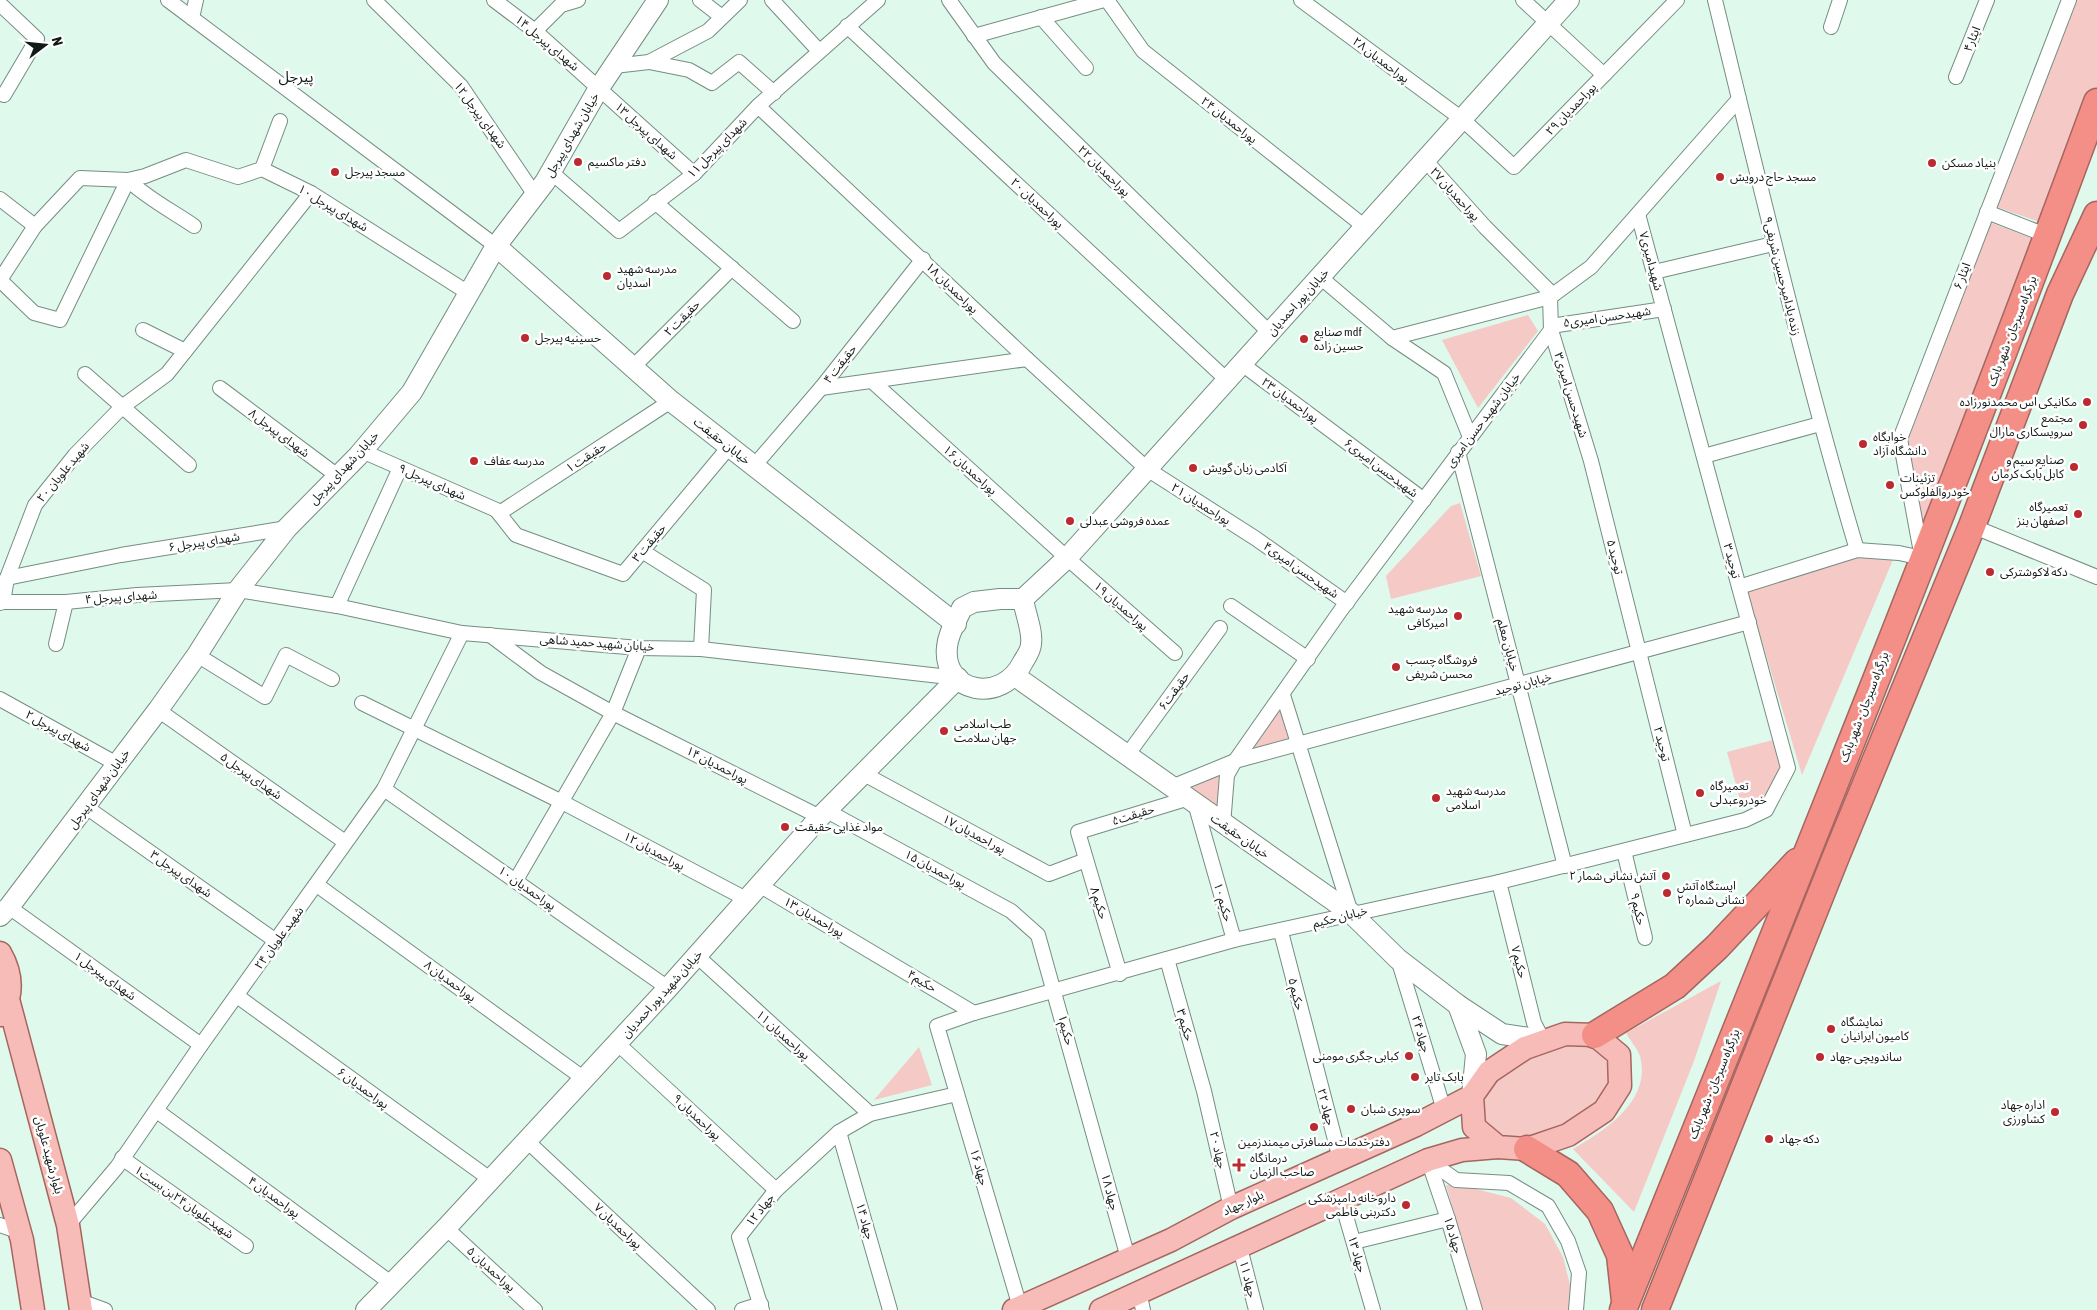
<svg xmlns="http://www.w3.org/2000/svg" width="2097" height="1310" viewBox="0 0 2097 1310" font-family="'Asap Condensed','Noto Sans Arabic',sans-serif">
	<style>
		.green { fill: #f5c9c5 }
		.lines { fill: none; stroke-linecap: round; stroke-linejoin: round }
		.street-casing { stroke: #768d82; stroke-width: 16 }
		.secondary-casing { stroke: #768d82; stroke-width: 22 }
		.primary-casing { stroke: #a56660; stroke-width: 25 }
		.highway-casing { stroke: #a56660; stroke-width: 29 }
		.street { stroke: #fff; stroke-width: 14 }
		.secondary { stroke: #fff; stroke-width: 20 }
		.primary { stroke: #f8bcb8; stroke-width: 22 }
		.highway { stroke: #f48f88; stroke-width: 26 }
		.poi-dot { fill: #ba2a2f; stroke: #fff; stroke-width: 2 }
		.labels { text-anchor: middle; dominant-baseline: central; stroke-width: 5; stroke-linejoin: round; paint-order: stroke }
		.street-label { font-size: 12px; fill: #111a16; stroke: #fff }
		.poi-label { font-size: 12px; fill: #111a16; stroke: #fff; text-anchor: start }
		.quarter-label { font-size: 15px; fill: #111a16; stroke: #fff }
	</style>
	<rect width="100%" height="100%" fill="#dff9ed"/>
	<g class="green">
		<polygon points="2075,0 2097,0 2097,95 2043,223 1994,206"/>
		<polygon points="1989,222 2039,241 1925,537 1904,439"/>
		<polygon points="1528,315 1538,331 1478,408 1442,340"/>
		<polygon points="1460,503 1481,576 1391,599 1386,576 1451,506"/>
		<polygon points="1861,553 1895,555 1802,775 1747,591"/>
		<polygon points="1283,698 1296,745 1239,759"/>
		<polygon points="1773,740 1786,790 1741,803 1727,752"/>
		<polygon points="1234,763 1222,822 1176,787"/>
		<path d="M1721,981L1694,1061L1634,1212L1573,1149C1605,1130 1652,1101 1640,1056C1637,1048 1630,1040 1626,1033Z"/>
		<polygon points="1582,1042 1601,1050 1611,1073 1606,1098 1570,1126 1533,1141 1492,1134 1483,1116 1486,1092 1510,1061 1554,1043"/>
		<polygon points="919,1047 932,1085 874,1100"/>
		<polygon points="1446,1185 1476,1189 1511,1198 1545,1224 1563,1257 1570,1285 1569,1310 1482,1310"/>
	</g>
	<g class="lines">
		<defs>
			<g id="street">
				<polyline points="168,0 496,246"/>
				<polyline points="374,0 461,86 535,195"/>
				<polyline points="494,0 535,31 694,174"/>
				<polyline points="700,0 722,17"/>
				<polyline points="772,0 819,51"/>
				<polyline points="949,0 994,63 1270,333"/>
				<polyline points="1107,0 1143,51 1365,227"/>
				<polyline points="1301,0 1462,119 1514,167 1677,0"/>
				<polyline points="1523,0 1604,75"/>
				<path d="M1715,0C1760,185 1803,368 1857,550"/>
				<polyline points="0,4 37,39 4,95"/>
				<polyline points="1041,17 1086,68"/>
				<polyline points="192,18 196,0"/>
				<polyline points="847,26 1227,380"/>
				<polyline points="1831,27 1840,0"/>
				<polyline points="535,31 561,5 578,0"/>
				<polyline points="974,36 1104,0"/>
				<polyline points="649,62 689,70 712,83 739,62 774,93"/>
				<polyline points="614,66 649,62 708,31 740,0"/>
				<polyline points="1956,77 1987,0"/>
				<polyline points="758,106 1027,359 1147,469 1255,538 1347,603"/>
				<polyline points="1425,160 1485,227 1553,295"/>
				<polyline points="262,169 280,121"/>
				<polyline points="551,172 619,231 694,174 758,106 878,0"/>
				<polyline points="0,199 35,226 80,178 128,180 145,176 186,160 238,177 262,169 311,193 470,294"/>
				<polyline points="655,202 793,321"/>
				<polyline points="1987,212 2048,236"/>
				<polyline points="1654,272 1773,244"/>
				<polyline points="1320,277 1392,338 1444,373 1470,437"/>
				<path d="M0,280L34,313L60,320L128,180C147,198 172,211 194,226"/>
				<polyline points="0,280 35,226"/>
				<polyline points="1551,326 1664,309"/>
				<polyline points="143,330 185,351"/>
				<polyline points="1392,338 1550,297"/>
				<polyline points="1242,364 1424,500"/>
				<polyline points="632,368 732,268"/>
				<polyline points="85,374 189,465"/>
				<polyline points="873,382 1067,558 1175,653"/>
				<polyline points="220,388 339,477"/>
				<polyline points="821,388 1027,359"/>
				<polyline points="362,451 501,512 671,401"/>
				<polyline points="1458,452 1565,866"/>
				<polyline points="1704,456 1820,424"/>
				<polyline points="754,466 821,388 923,259"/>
				<polyline points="497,511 516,535 623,574 729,447"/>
				<polyline points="1972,526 2097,577"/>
				<polyline points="642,551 704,590 701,649"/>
				<polyline points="7,578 121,555 287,528"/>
				<polyline points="1739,587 1857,550 1899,553 1922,558 1900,439 2069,0"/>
				<polyline points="3,602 66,602 137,595 238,590 337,606 462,633 639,648 701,649 958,678"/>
				<polyline points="0,603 3,602 7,578 35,505 75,455 122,407 167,374 311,193"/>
				<polyline points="337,606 400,468"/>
				<polyline points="1231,606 1308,659"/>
				<polyline points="490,635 541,673 613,713 820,817"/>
				<polyline points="56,644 66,602"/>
				<polyline points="197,655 265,697 286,655 332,679"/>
				<polyline points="1283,695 1351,913"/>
				<polyline points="0,699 117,764"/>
				<polyline points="362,703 562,802 746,899"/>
				<polyline points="158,710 345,842"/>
				<polyline points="1128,754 1220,628"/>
				<polyline points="864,774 1049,874 1086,860"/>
				<polyline points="1174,786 1235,761 1749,622"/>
				<polyline points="384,789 668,988"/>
				<polyline points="1195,803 1234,940"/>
				<polyline points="86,807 276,941"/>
				<polyline points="827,811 1011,911 1038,935 1128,1258"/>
				<polyline points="1223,825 1227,775 1235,761 1341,610 1551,330"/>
				<polyline points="1685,835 1591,461 1551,330 1550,297 1591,267 1739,99"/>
				<polyline points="1624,851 1645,938"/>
				<polyline points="516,880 613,713 639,648"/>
				<polyline points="1499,882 1534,1023 1543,1040"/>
				<polyline points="317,885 583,1078"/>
				<polyline points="759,885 974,1013"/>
				<polyline points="9,907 201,1045"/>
				<polyline points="1281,932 1340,1159"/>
				<polyline points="697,956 870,1114"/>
				<polyline points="1167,959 1204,1091 1231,1208"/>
				<polyline points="1398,959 1444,1110"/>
				<polyline points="1120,974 1078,832 1189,798"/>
				<polyline points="237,996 490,1179"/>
				<polyline points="617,1043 776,1190"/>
				<polyline points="157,1111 391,1283"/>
				<polyline points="839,1132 890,1310"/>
				<polyline points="527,1141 708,1310"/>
				<polyline points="122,1158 246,1246"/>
				<polyline points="1428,1160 1456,1180 1509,1183 1548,1206 1568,1241 1579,1273 1576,1310"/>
				<polyline points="1428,1160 1448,1219 1475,1310"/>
				<polyline points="1341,1199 1373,1310"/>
				<polyline points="0,1225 20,1232"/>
				<polyline points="68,1225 117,1167 201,1045 384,789 462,633"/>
				<polyline points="446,1228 535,1310"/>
				<polyline points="1354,1242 1448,1219"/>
				<polyline points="1240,1248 1256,1310"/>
				<polyline points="1139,1292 1143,1310"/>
				<polyline points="80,1301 105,1310"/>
				<polyline points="1020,1307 937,1026 974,1013 1234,940 1499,882 1745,820 1766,810 1788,768 1638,214"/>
				<polyline points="742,1310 761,1304"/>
				<polyline points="762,1310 739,1237 776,1190 839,1132 870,1114 957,1094"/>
			</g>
			<g id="secondary">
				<polyline points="496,246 671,401 956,624"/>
				<path d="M1000,599H1023C1025,613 1033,631 1031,644C1031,650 1026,657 1023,662C1002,705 942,693 947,647C948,633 957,620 962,608L974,602Z"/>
				<polyline points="1023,599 1067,558 1569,0"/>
				<polyline points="1015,676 1351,913 1398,959 1458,1005 1502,1034 1543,1040"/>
				<polyline points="0,916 9,907 158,710 197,655 238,590 287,528 358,456 412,392 496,246 545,182 599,88 658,0"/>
				<polyline points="1458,1005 1476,1054 1472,1096"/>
				<polyline points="366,1310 446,1228 668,988 820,817 958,678"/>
			</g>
			<g id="primary">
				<path d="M0,953C12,974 13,995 1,1015"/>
				<polyline points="9,1003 68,1225 81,1310"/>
				<polygon points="1565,1034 1595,1035 1619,1055 1620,1086 1604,1111 1568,1135 1527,1149 1498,1147 1474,1127 1472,1096 1489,1072 1525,1048"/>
				<polyline points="0,1160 22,1240 33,1310"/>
				<polyline points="1014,1310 1171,1240 1231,1208 1416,1125 1472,1096"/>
				<polyline points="1101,1310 1428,1160 1462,1150 1498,1147"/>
			</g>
			<g id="highway">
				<polyline points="1595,1035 1675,986 1717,947 1797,862"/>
				<polyline points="1527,1149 1568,1174 1600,1211 1620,1255 1625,1301"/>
				<path d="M1623,1310C1785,909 1948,508 2097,102"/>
				<polyline points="1655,1310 1835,859 1972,526 2060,294 2097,215"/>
			</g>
		</defs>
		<use href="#street" class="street-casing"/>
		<use href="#secondary" class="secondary-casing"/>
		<use href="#primary" class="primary-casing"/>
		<use href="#highway" class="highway-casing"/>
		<use href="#street" class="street"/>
		<use href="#secondary" class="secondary"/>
		<use href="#primary" class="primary"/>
		<use href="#highway" class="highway"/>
	</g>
	<g class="poi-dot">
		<circle cx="578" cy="162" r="5"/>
		<circle cx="1932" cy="163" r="5"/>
		<circle cx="335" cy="172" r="5"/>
		<circle cx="1720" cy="177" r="5"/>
		<circle cx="607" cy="276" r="5"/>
		<circle cx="525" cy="338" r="5"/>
		<circle cx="1304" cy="339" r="5"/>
		<circle cx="2087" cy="402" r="5"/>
		<circle cx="2083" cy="425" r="5"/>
		<circle cx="1863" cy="444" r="5"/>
		<circle cx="474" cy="461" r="5"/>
		<circle cx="2074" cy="467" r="5"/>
		<circle cx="1193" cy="468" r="5"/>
		<circle cx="1890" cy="485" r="5"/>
		<circle cx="2078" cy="514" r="5"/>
		<circle cx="1070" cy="521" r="5"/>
		<circle cx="1990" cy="572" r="5"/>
		<circle cx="1458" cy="616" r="5"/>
		<circle cx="1396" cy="667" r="5"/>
		<circle cx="944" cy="731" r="5"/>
		<circle cx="1700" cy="793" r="5"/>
		<circle cx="1436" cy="798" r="5"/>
		<circle cx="785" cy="827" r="5"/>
		<circle cx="1666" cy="876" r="5"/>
		<circle cx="1667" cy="893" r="5"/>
		<circle cx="1831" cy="1029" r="5"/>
		<circle cx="1409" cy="1056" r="5"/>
		<circle cx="1820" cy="1057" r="5"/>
		<circle cx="1415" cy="1077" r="5"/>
		<circle cx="1351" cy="1109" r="5"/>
		<circle cx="2055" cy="1112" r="5"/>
		<circle cx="1314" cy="1127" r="5"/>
		<circle cx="1769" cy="1139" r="5"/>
		<path d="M1236.5 1157.5h5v5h5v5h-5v5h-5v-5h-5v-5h5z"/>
		<circle cx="1406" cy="1205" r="5"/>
	</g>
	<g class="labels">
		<g class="street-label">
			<text transform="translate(1972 39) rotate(-68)">ایثار۴</text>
			<text transform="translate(547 43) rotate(40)">شهدای پیرجل ۱۴</text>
			<text transform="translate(1381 60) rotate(37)">پوراحمدیان ۲۸</text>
			<text transform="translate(1571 109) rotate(-46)">پوراحمدیان ۲۹</text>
			<text transform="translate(480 115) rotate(54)">شهدای پیرجل ۱۲</text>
			<text transform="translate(1229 120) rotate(38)">پوراحمدیان ۲۴</text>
			<text transform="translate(646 131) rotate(42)">شهدای پیرجل ۱۳</text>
			<text transform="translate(572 135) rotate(-60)">خیابان شهدای پیرجل</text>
			<text transform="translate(717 148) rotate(-45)">شهدای پیرجل ۱۱</text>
			<text transform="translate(1104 171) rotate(44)">پوراحمدیان ۲۲</text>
			<text transform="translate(1455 194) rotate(48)">پوراحمدیان ۲۷</text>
			<text transform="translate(1037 203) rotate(43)">پوراحمدیان ۲۰</text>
			<text transform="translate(333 208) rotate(31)">شهدای پیرجل ۱۰</text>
			<text transform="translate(1651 261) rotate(75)">شهیدامیری۷</text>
			<text transform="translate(1782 276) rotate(76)">زنده یادامیرحسین شریفی۹</text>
			<text transform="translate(1962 276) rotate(-69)">ایثار ۶</text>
			<text transform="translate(952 288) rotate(44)">پوراحمدیان ۱۸</text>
			<text transform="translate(1298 302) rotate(-48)">خیابان پور احمدیان</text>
			<text transform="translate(1607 317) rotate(-8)">شهیدحسن امیری۵</text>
			<text transform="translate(682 318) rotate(-45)">حقیقت ۲</text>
			<text transform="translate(2012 331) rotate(-69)">بزرگراه سیرجان - شهر بابک</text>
			<text transform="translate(840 364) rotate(-52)">حقیقت ۴</text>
			<text transform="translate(1571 395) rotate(73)">شهیدحسن امیری۳</text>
			<text transform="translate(1290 400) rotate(36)">پوراحمدیان ۲۳</text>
			<text transform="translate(1483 420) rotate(-53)">خیابان شهید حسن امیری</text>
			<text transform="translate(279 433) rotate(37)">شهدای پیرجل ۸</text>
			<text transform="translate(722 441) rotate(38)">خیابان حقیقت</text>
			<text transform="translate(586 457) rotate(-33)">حقیقت ۱</text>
			<text transform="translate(344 468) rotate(-47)">خیابان شهدای پیرجل</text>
			<text transform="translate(1381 468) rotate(37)">شهیدحسن امیری۶</text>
			<text transform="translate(970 470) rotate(42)">پوراحمدیان ۱۶</text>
			<text transform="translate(63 472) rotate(-50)">شهید علویان ۲۰</text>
			<text transform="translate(432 482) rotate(24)">شهدای پیرجل ۹</text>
			<text transform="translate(1201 504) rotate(32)">پوراحمدیان ۲۱</text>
			<text transform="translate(204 542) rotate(-9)">شهدای پیرجل ۶</text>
			<text transform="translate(649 543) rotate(-50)">حقیقت ۳</text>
			<text transform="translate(1615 557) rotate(76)">توحید ۵</text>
			<text transform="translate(1732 561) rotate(75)">توحید ۳</text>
			<text transform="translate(1301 570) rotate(35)">شهیدحسن امیری۴</text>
			<text transform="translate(121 597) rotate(-4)">شهدای پیرجل ۴</text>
			<text transform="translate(1121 606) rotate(41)">پوراحمدیان ۱۹</text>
			<text transform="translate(597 643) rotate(4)">خیابان شهید حمید شاهی</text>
			<text transform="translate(1508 645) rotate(75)">خیابان معلم</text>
			<text transform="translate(1523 684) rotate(-15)">خیابان توحید</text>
			<text transform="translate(1174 691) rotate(-54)">حقیقت۶</text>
			<text transform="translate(1864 707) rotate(-69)">بزرگراه سیرجان - شهر بابک</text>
			<text transform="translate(58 731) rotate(29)">شهدای پیرجل ۲</text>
			<text transform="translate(1662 744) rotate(76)">توحید ۲</text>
			<text transform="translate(717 765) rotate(27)">پوراحمدیان ۱۴</text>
			<text transform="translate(251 776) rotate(35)">شهدای پیرجل ۵</text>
			<text transform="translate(99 789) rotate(-54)">خیابان شهدای پیرجل</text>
			<text transform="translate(1133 815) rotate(-17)">حقیقت۵</text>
			<text transform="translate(974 834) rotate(28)">پور احمدیان ۱۷</text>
			<text transform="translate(1240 836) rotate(35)">خیابان حقیقت</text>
			<text transform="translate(654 851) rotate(28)">پوراحمدیان ۱۲</text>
			<text transform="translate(935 869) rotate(28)">پوراحمدیان ۱۵</text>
			<text transform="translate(181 874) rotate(35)">شهدای پیرجل ۳</text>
			<text transform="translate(527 888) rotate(35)">پوراحمدیان ۱۰</text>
			<text transform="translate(1223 902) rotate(74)">حکیم ۱۰</text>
			<text transform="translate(1099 903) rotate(73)">حکیم ۸</text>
			<text transform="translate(1638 909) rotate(77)">حکیم ۹</text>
			<text transform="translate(814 917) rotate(30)">پوراحمدیان ۱۳</text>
			<text transform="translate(1340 917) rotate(-14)">خیابان حکیم</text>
			<text transform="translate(279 938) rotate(-54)">شهید علویان ۲۴</text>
			<text transform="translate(1519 962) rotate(76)">حکیم ۷</text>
			<text transform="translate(105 976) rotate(36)">شهدای ‍‍‍‍‍‍پیرجل ۱</text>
			<text transform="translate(450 981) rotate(36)">پوراحمدیان ۸</text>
			<text transform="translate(922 981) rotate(31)">حکیم۴</text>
			<text transform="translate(662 994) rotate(-48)">خیابان شهید پور احمدیان</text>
			<text transform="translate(1296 994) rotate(76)">حکیم ۵</text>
			<text transform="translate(1185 1025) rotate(74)">حکیم ۳</text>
			<text transform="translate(1066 1030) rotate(75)">حکیم۱</text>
			<text transform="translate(1421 1034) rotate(73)">جهاد ۲۴</text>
			<text transform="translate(783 1035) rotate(42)">پوراحمدیان ۱۱</text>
			<text transform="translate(1714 1084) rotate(-68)">بزرگراه سیرجان - شهر بابک</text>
			<text transform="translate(363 1088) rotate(36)">پوراحمدیان ۶</text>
			<text transform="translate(1326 1107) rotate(75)">جهاد ۲۲</text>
			<text transform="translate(697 1117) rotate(43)">پوراحمدیان ۹</text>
			<text transform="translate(1218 1150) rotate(77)">جهاد ۲۰</text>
			<text transform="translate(49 1155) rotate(75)">بلوار شهید علویان</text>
			<text transform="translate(979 1167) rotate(74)">جهاد ۱۶</text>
			<text transform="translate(1110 1192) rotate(75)">جهاد ۱۸</text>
			<text transform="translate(274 1197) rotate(36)">پوراحمدیان ۴</text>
			<text transform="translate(184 1202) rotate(35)">شهیدعلویان۲۴بن بست۱</text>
			<text transform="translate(1243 1203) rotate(-25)">بلوار جهاد</text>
			<text transform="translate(760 1210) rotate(-52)">جهاد ۱۲</text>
			<text transform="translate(865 1221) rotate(74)">جهاد ۱۴</text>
			<text transform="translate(618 1226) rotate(43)">پوراحمدیان ۷</text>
			<text transform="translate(1453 1235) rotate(73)">جهاد ۱۵</text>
			<text transform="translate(1357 1254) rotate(74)">جهاد ۱۳</text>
			<text transform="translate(491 1269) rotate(42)">پوراحمدیان ۵</text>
			<text transform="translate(1248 1279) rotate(76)">جهاد ۱۱</text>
		</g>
		<g class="poi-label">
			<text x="588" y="162">دفتر ماکسیم</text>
			<text x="1942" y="163">بنیاد مسکن</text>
			<text x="345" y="172">مسجد پیرجل</text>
			<text x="1730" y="177">مسجد حاج درویش</text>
			<text x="617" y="269">مدرسه شهید<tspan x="617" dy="14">اسدیان</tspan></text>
			<text x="1314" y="332">صنایع mdf<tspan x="1314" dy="14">حسین زاده</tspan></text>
			<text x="535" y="338">حسینیه پیرجل</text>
			<text x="2077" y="402" text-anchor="end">مکانیکی اس محمدنورزاده</text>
			<text x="2073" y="418" text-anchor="end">مجتمع<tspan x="2073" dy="14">سرویسکاری مارال</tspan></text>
			<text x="1873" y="437">خوابگاه<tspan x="1873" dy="14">دانشگاه آزاد</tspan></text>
			<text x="2064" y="460" text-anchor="end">صنایع سیم و<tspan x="2064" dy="14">کابل بابک کرمان</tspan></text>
			<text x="484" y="461">مدرسه عفاف</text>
			<text x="1203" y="468">آکادمی زبان گویش</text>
			<text x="1900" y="478">تزئینات<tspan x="1900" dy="14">خودروآلفلوکس</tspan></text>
			<text x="2068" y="507" text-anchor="end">تعمیرگاه<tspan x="2068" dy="14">اصفهان بنز</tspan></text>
			<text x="1080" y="521">عمده فروشی عبدلی</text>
			<text x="2000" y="572">دکه لاکوشترکی</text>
			<text x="1448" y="609" text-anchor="end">مدرسه شهید<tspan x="1448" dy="14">امیرکافی</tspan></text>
			<text x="1406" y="660">فروشگاه چسب<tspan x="1406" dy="14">محسن شریفی</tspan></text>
			<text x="954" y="724">طب اسلامی<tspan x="954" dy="14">جهان سلامت</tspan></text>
			<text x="1710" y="786">تعمیرگاه<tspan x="1710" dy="14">خودروعبدلی</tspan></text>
			<text x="1446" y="791">مدرسه شهید<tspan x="1446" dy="14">اسلامی</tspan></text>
			<text x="795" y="827">مواد غذایی حقیقت</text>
			<text x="1656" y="876" text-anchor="end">آتش نشانی شمار ۲</text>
			<text x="1677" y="886">ایستگاه آتش<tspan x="1677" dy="14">نشانی شماره ۲</tspan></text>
			<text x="1841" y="1022">نمایشگاه<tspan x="1841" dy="14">کامیون ایرانیان</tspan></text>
			<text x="1399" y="1056" text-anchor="end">کبابی جگری مومنی</text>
			<text x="1830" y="1057">ساندویچی جهاد</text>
			<text x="1425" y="1077">بابک تایر</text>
			<text x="2045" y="1105" text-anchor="end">اداره جهاد<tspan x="2045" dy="14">کشاورزی</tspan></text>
			<text x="1361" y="1109">سوپری شبان</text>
			<text x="1779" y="1139">دکه جهاد</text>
			<text x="1314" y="1142" text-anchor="middle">دفترخدمات مسافرتی میمندزمین</text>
			<text x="1250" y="1158">درمانگاه<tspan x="1250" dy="14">صاحب الزمان</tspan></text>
			<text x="1396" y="1198" text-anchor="end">داروخانه دامپزشکی<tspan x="1396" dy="14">دکتربنی فاطمی</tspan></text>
		</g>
		<g class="quarter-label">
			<text x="296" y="76">پیرجل</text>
		</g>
	</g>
	<g transform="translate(45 45) rotate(74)" stroke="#ffffff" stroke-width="4" paint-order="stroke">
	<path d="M0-4L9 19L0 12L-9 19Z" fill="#111a16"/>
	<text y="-8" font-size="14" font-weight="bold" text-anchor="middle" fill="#111a16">N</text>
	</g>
</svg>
